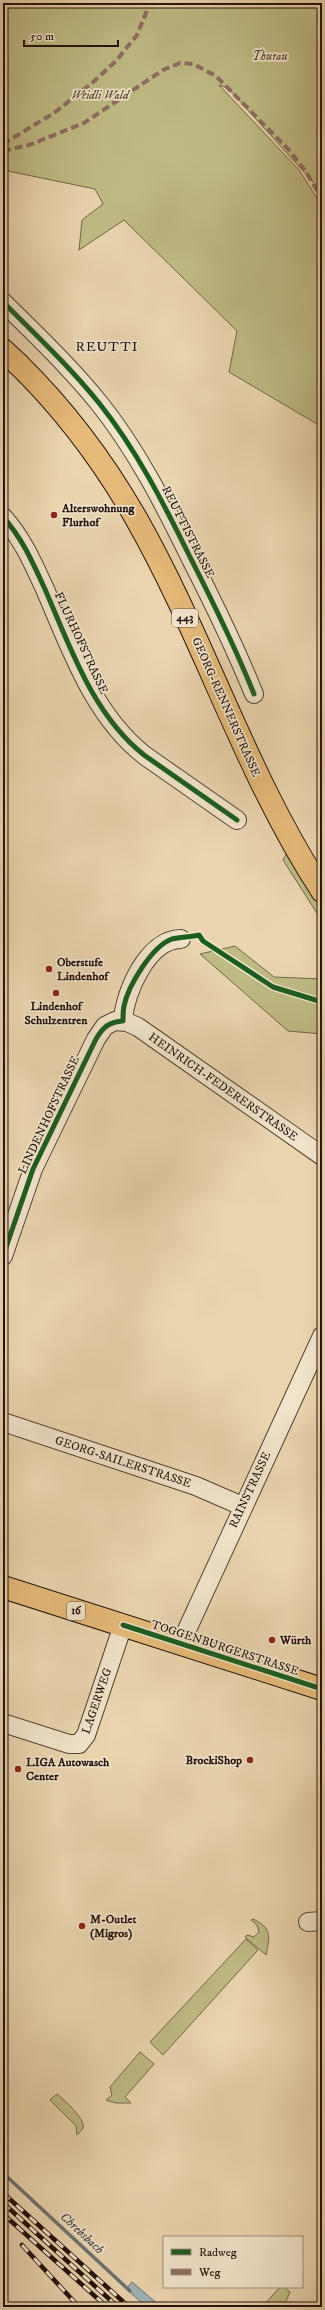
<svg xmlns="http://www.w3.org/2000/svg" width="325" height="2310" viewBox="0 0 325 2310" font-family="'IM FELL DW Pica',serif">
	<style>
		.green { fill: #bfbb85; stroke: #716648 }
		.water { fill: #9eb5b7; stroke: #6d7472 }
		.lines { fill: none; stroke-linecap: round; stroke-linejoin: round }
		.stream { stroke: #6d7472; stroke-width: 3.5 }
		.minor-casing { stroke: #554334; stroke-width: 20 }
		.major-casing { stroke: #23120b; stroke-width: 24 }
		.highway-casing { stroke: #23120b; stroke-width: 24 }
		.minor { stroke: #f1e4cb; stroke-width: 18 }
		.major { stroke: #e5ba78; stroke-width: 22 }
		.highway { stroke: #e5ba78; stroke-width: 22 }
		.rail-casing { stroke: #23120b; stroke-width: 4.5 }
		.rail { stroke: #f1e4cb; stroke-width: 3; stroke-dasharray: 9; stroke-linecap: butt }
		.quiet { stroke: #8d6e63; stroke-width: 4; stroke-dasharray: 8 4; stroke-linecap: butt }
		.cycleway-casing { stroke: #f1e4cb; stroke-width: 8 }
		.cycleway { stroke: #1b5e20; stroke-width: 5 }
		.poi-dot { fill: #8f2418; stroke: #f1e4cb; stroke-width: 1.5 }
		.labels { text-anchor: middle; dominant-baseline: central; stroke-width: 3.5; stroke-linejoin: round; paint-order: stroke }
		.shield { fill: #f1e4cb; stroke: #615145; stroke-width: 1 }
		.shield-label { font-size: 11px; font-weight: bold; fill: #23120b }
		.park-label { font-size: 12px; font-style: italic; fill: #5a4d36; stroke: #f1e4cb }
		.poi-label { font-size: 12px; font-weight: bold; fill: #23120b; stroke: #f1e4cb; text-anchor: start }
		.street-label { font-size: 12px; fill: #23120b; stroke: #f1e4cb }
		.water-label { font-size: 13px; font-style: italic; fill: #4e4b47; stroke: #f1e4cb }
		.quarter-label { font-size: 14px; letter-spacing: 1px; fill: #23120b; stroke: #f1e4cb }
	</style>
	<rect width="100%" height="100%" fill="#ead5af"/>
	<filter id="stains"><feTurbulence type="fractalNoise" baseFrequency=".005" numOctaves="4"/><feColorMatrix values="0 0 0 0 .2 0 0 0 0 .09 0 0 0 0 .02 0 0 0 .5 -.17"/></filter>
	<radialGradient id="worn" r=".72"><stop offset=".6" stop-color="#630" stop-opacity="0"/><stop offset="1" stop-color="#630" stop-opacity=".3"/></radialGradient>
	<g class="green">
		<polygon points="3,3 322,3 322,192 228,88 219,85 299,170 322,206 322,427 229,372 237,331 124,220 79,250 82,220 103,204 95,189 3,170"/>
		<polygon points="288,851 306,883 322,905 322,921 283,860"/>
		<polygon points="235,946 274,977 322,979 322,1034 288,1031 200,954"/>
		<path d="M253,1919C272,1928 270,1936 266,1955L245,1937L247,1935L254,1937L259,1932L257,1925L251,1920Z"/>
		<polygon points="246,1939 258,1950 163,2055 150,2042"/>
		<polygon points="140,2052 154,2064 125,2097 131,2103 116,2103 106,2100 112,2095 110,2087"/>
		<path d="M57,2094C63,2099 86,2119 83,2128C82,2130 79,2133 77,2135L76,2126L50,2100Z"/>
		<polygon points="280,2287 284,2287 290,2292 284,2306 267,2307 264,2305"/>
	</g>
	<polygon class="water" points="132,2282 159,2305 158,2307 147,2307 126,2289"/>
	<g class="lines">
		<polyline class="stream" points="3,2173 130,2291"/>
		<defs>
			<g id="minor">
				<path d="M3,302C36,335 70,367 99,403C136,449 164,504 190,557C213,602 235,647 254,694"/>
				<path d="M3,517C22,538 32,561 44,587C70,646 92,714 144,755L237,820"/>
				<path d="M123,1021C124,993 148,939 181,939"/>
				<polyline points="3,1256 33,1169 96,1039 105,1026 115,1021 127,1022 138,1027 322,1156"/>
				<polyline points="3,1422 196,1486 242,1506"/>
				<polyline points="180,1645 322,1336"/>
				<polyline points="3,1723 69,1744 79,1744 86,1735 123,1625"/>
				<polyline points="308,1922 322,1921"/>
			</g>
			<g id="major">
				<polyline points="3,350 18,364"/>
				<polyline points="3,1587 322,1689"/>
			</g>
			<path id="highway" d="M18,364C65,410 104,462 137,520C205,640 246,775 322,891"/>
		</defs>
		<use href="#minor" class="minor-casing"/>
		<use href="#major" class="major-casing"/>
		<use href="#highway" class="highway-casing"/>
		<use href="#minor" class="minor"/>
		<use href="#major" class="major"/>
		<use href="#highway" class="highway"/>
		<defs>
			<g id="rail">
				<polyline points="3,2193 129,2307"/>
				<polyline points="3,2203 118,2307"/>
				<polyline points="3,2214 107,2307"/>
				<polyline points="22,2245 79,2307"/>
			</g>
		</defs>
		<use href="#rail" class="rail-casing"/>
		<use href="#rail" class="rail"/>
		<g class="quiet">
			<polyline points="3,144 54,113 92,83 116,61 137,35 150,3"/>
			<polyline points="3,151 29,145 84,123 163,70 180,63 193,64 216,76 289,150 306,172 322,199"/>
		</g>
		<defs>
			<g id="cycleway">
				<path d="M3,302C36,335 70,367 99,403C136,449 164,504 190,557C213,602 235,647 254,694"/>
				<path d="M3,517C22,538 32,561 44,587C70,646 92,714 144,755L237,820"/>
				<path d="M3,1256L33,1169L96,1039C103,1027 109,1022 123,1021C123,1016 123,1011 124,1006C128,986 152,946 172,939C180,937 191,937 199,935L203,941L273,987L322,1002"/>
				<polyline points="123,1625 322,1689"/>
			</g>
		</defs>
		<use href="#cycleway" class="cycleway-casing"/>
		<use href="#cycleway" class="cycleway"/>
	</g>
	<g class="poi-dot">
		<circle cx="54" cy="515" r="4"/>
		<circle cx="49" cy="969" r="4"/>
		<circle cx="56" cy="993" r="4"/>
		<circle cx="272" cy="1640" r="4"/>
		<circle cx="250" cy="1760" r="4"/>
		<circle cx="18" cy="1769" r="4"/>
		<circle cx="82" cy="1926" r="4"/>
	</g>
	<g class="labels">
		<g class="shield">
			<rect x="172" y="609" width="26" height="18" rx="3"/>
			<rect x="67" y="1602" width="18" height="18" rx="3"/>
		</g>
		<g class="shield-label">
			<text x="185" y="618">443</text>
			<text x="76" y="1611">16</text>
		</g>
		<g class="park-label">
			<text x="270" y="56">Thurau</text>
			<text x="100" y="95">Weidli Wald</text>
		</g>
		<g class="poi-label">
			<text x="62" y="508">Alterswohnung<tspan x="62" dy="14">Flurhof</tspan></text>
			<text x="57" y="962">Oberstufe<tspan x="57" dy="14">Lindenhof</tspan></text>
			<text x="56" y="1006" text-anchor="middle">Lindenhof<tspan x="56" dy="14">Schulzentren</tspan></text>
			<text x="280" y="1640">Würth</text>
			<text x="242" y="1760" text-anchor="end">BrockiShop</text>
			<text x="26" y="1762">LIGA Autowasch<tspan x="26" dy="14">Center</tspan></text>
			<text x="90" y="1919">M-Outlet<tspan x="90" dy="14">(Migros)</tspan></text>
		</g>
		<g class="street-label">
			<text transform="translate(188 532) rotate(63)">REUTTISTRASSE</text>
			<text transform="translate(81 643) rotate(65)">FLURHOFSTRASSE</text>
			<text transform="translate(226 707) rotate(66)">GEORG-RENNERSTRASSE</text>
			<text transform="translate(223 1087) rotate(35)">HEINRICH-FEDERERSTRASSE</text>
			<text transform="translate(49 1115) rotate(-65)">LINDENHOFSTRASSE</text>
			<text transform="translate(123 1462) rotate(18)">GEORG-SAILERSTRASSE</text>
			<text transform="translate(250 1490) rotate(-65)">RAINSTRASSE</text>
			<text transform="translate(225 1648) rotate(18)">TOGGENBURGERSTRASSE</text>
			<text transform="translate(97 1701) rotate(-71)">LAGERWEG</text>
		</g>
		<g class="water-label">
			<text transform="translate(82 2233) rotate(43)">Chrebsbach</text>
		</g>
		<g class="quarter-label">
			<text x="107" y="347">REUTTI</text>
		</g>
	</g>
	<rect width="325" height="2310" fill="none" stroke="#ead5af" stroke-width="16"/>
	<rect x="4" y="4" width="317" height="2302" fill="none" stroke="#23120b" stroke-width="2"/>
	<rect x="8" y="8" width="309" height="2294" fill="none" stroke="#23120b"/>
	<rect x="163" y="2236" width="140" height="52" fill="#f1e4cb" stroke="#9f907e"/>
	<rect x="171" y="2249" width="20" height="6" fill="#1b5e20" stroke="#9f907e"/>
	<text x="199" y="2256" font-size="12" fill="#23120b">Radweg</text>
	<rect x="171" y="2269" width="20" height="6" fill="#8d6e63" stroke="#9f907e"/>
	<text x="199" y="2276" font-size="12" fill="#23120b">Weg</text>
	<path d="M24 40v6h94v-6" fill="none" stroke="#23120b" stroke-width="2"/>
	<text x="30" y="40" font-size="12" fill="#23120b" stroke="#f1e4cb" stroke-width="3" paint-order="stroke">50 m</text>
	<rect width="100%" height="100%" filter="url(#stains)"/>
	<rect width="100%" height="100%" fill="url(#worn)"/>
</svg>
